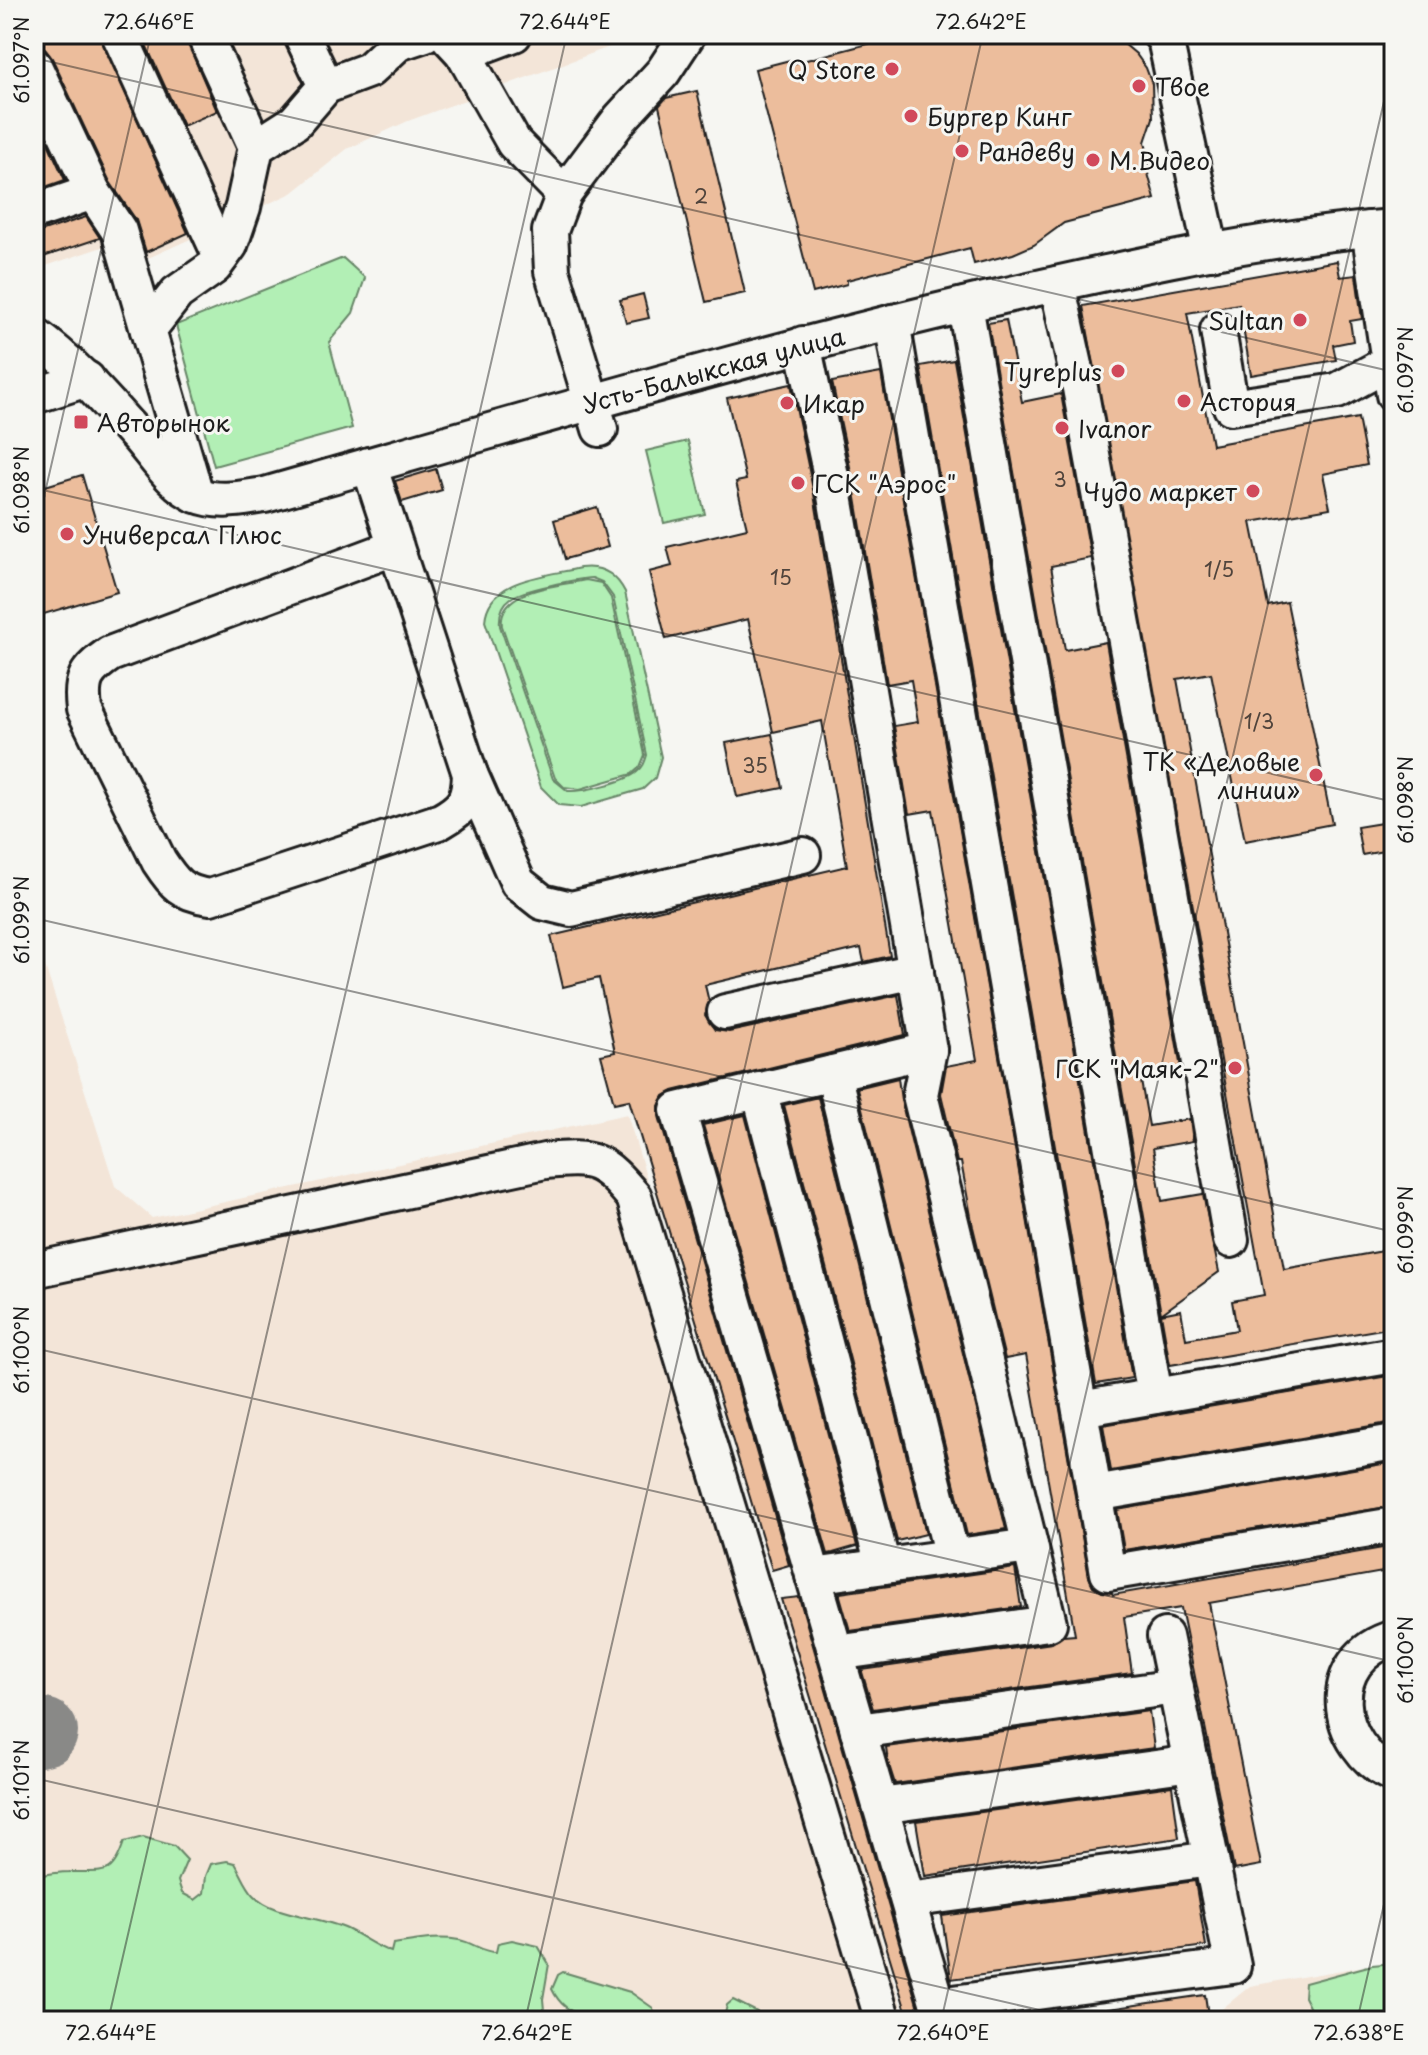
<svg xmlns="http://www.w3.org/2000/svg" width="1428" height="2055" viewBox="0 0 1428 2055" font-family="'Playpen Sans',sans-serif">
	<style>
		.built { fill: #f3e5d8 }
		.green { fill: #b2efb5; stroke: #678668; stroke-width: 2; fill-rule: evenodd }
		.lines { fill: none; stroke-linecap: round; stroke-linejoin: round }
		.taxiway { stroke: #898987; stroke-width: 68 }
		.building { fill: #ecbd9c; stroke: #1c1c1c; stroke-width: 2 }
		.minor-casing { stroke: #1c1c1c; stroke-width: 40 }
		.minor { stroke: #f6f6f2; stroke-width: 34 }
		.ticks { fill: none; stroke: #1c1c1c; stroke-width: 2; stroke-opacity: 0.45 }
		.poi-dot { fill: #d1495b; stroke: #f6f6f2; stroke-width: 3 }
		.labels { text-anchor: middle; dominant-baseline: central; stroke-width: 6; stroke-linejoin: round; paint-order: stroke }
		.number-label { font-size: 20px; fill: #50443c }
		.poi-label { font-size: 24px; fill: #1c1c1c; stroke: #f6f6f2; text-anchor: start }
		.street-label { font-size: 24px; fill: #1c1c1c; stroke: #f6f6f2 }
		.neatline { fill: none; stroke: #1c1c1c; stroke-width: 3 }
		.ticks-label { font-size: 20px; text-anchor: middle; fill: #1c1c1c }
	</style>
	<rect width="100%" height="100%" fill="#f6f6f2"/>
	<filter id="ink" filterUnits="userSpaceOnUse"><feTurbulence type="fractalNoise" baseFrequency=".0125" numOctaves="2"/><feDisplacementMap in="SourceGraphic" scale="16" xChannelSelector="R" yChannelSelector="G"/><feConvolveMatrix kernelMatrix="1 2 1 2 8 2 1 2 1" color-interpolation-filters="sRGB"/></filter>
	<g filter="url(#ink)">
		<g class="built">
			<polygon points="34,34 645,34 408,121 347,149 292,193 146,259 111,244 34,270"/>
			<polygon points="34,931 115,1186 152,1218 627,1114 906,2021 34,2021"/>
			<polygon points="1394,1961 1394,2021 1189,2021 1212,2017 1250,1986"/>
		</g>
		<g class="green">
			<polygon points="343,258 365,278 353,313 329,342 352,428 214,466 176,325"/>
			<polygon points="688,441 705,514 664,523 646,451"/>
			<path d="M580,568C601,565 616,574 625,592L661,757L655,778L643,789L581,807L559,805L541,787L485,621C488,578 547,576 580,568ZM592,578L602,582L613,597L647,755C645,762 643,768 637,772C626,782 582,792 568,791L553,779L500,626C499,615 501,605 511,598C521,590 577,579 592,578Z"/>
			<path d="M586,580L601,583L611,598L645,755L640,767L632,774L580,789L564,787L555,778L502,626C497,588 559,586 586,580Z"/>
			<path d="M143,1837L174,1846L187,1860L178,1881L182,1893L195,1900L204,1893L206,1876L211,1864L227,1861L235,1863C241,1873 246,1887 254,1895C273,1916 320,1916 347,1929C362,1936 374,1946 391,1952L393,1944C415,1941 437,1936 459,1940C472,1942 482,1952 496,1952L498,1943L512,1940L538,1946L549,1964L543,1999L545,2021H34V1877C46,1874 60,1872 72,1872C105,1871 112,1878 124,1842Z"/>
			<polygon points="1394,1963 1394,2020 1316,2021 1304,1997 1305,1983 1372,1965"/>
			<path d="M563,1972L630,1992L653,2008L656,2021H588V2018C572,2014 559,2004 552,1989L558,1975Z"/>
			<polygon points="733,2000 757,2012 760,2021 719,2021 724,2018 727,2005"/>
		</g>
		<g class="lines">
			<polyline class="taxiway" points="34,1734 44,1732"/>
		</g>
		<g class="building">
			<polygon points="34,34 99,34 188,233 146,252 136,220 110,182 52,58 45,49 34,46"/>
			<polygon points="141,34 184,34 217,111 183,126"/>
			<polygon points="906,34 1116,34 1117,38 1136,54 1146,68 1152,84 1153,118 1145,142 1150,164 1146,166 1155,199 1064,223 1034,245 1013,254 974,264 970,248 847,280 847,284 813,293 755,69 790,60 791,64"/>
			<polygon points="697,91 745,293 706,302 659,106 666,98"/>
			<polygon points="34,113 65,180 34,191"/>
			<polygon points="86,217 100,238 34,260 34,234"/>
			<polygon points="1337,261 1340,277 1356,275 1362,319 1350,321 1353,341 1333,345 1336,360 1251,375 1239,304 1187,313 1212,445 1358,418 1367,465 1323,474 1330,508 1251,522 1268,606 1287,602 1332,824 1245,841 1211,673 1177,679 1284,1269 1394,1249 1394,1327 1170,1365 1161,1314 1181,1310 1186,1339 1237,1330 1232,1301 1264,1295 1083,306"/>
			<polygon points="643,294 649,318 626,323 620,300"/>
			<polygon points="1006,320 1022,402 1061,394 1091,558 1051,566 1065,650 1106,642 1117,706 1182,1074 1141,1081 1149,1126 1190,1119 1193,1141 1153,1148 1162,1201 1203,1194 1219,1272 1161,1314 988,323"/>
			<polygon points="954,360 1132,1378 1096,1384 920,366"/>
			<polygon points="881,373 1089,1577 1093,1586 1102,1592 1112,1593 1113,1595 1394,1546 1394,1570 1209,1603 1261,1865 1234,1870 1181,1608 1124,1617 1132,1673 873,1709 862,1672 862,1670 1052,1643 1063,1636 1075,1635 1026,1355 1005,1359 973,1227 961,1162 957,1162 941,1094 946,1066 977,1060 933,810 909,814 894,726 918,722 911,680 887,684 854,486 832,382"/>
			<polygon points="791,384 814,494 890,956 864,962 861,948 705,985 709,1002 705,1015 715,1030 729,1032 898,995 905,1035 673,1091 664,1096 659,1106 659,1116 789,1565 772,1570 629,1100 614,1103 601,1055 615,1052 599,978 563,987 551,936 847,866 822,721 773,732 748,619 666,639 649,572 672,566 667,547 747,528 736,482 746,480 727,398"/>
			<polygon points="436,469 442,490 402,502 395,481"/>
			<polygon points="82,475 117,592 34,617 34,497 44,494 42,487"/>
			<polygon points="597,507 608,547 565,559 554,520"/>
			<polygon points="772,734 783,788 737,797 726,743"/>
			<polygon points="1394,821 1394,849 1362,855 1357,827"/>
			<polygon points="898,1078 901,1100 1006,1529 967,1535 857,1088"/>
			<polygon points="818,1097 926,1534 897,1541 784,1105"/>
			<polygon points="745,1115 857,1546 833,1553 828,1554 703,1125"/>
			<polygon points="1394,1375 1394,1422 1111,1471 1103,1425"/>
			<polygon points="1394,1462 1394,1506 1124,1550 1117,1510"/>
			<polygon points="1015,1568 1021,1607 850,1631 840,1596 840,1593"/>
			<polygon points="799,1597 919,2011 927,2021 909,2021 781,1599"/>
			<polygon points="1149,1711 1154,1748 895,1784 888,1762 886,1747"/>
			<polygon points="1172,1786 1179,1838 925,1876 916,1821"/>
			<polygon points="1195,1881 1206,1946 951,1979 942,1916"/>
			<polygon points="1205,1995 1208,2015 1166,2021 1108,2021 1108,2009"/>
		</g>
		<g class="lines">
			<defs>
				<g id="minor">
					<polyline points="119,34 221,257"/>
					<polyline points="204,34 256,147"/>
					<polyline points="301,34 326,86"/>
					<polyline points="1160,34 1165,39 1211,252"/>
					<polyline points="449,38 463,53 514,34"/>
					<polyline points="463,53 514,143 564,194 550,231 552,271 600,429"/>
					<polyline points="34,66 93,192"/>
					<polyline points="564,194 620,119 663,72 688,34"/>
					<polyline points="34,212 93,192 119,231 196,495"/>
					<polyline points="1369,229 1394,395"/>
					<polyline points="1057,284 1080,388 1137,702 1231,1240"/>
					<polyline points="965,305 1155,1396"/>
					<polyline points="892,322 1108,1573 1394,1525"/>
					<polyline points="148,330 177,293 214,267 230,245 243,207 256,147 295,122 326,86 369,70 398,43 425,34"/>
					<polyline points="1218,330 1231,407 1337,391 1394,360"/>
					<path id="s1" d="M34,335C75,364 106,402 140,439C156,458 174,486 197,495C219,504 243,498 265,495C505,427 745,356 989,299C1123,269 1257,237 1394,227"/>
					<polyline points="803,344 834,490 929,1050 678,1110 938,2005 1233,1966 1165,1636"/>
					<polyline points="34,396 87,379"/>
					<path d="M369,465L470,774C469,801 464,808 441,821L210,897C181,893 174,884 159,861L84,709C80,679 86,670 110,654L396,547"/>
					<polyline points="470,774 518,883 542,902 571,909 803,855"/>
					<polyline points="725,1012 916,971"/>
					<polyline points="833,1073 952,1557"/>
					<polyline points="759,1090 883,1566"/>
					<path d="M34,1270L545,1161C594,1156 602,1159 634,1197L883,2021"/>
					<polyline points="1080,1409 1394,1355"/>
					<polyline points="1095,1494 1394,1442"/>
					<polyline points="813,1576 1030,1546"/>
					<path d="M1394,1638C1322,1658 1332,1747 1394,1775"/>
					<polyline points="836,1653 1049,1623 920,1095 929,1050"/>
					<polyline points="858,1731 1176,1687"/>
					<polyline points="880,1806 1192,1763"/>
					<polyline points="908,1900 1211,1859"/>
				</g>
			</defs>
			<use href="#minor" class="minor-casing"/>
			<use href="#minor" class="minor"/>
		</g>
	</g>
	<path class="ticks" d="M34,58L1394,372M34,488L1394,802M34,540L151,34M34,918L1394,1232M34,1348L1394,1662M34,1778L1087,2021M108,2021L567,34M525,2021L983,34M941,2021L1394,58M1357,2021L1394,1861"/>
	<g class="poi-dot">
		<circle cx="892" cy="69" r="8"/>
		<circle cx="1139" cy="86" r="8"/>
		<circle cx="911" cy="116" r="8"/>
		<circle cx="962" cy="151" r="8"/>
		<circle cx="1093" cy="160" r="8"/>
		<circle cx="1300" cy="320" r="8"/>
		<circle cx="1118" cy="371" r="8"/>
		<circle cx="1184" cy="401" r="8"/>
		<circle cx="787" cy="403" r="8"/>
		<rect x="73" y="414" width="16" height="16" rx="4"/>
		<circle cx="1062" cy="428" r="8"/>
		<circle cx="798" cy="483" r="8"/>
		<circle cx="1253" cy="491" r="8"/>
		<circle cx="67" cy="534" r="8"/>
		<circle cx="1316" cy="775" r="8"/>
		<circle cx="1235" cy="1068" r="8"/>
	</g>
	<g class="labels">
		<g class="number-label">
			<text x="701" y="196">2</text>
			<text x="1060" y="479">3</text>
			<text x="1219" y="569">1/5</text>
			<text x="781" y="577">15</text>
			<text x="1259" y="721">1/3</text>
			<text x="755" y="765">35</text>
		</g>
		<g class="poi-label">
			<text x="876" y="69" text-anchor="end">Q Store</text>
			<text x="1155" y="86">Твое</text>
			<text x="927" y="116">Бургер Кинг</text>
			<text x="978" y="151">Рандеву</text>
			<text x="1109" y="160">М.Видео</text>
			<text x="1284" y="320" text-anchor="end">Sultan</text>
			<text x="1102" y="371" text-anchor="end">Tyreplus</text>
			<text x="1200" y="401">Астория</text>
			<text x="803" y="403">Икар</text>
			<text x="97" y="422">Авторынок</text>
			<text x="1078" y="428">Ivanor</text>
			<text x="814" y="483">ГСК "Аэрос"</text>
			<text x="1237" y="491" text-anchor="end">Чудо маркет</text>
			<text x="83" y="534">Универсал Плюс</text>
			<text x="1300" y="761" text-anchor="end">ТК «Деловые<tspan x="1300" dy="28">линии»</tspan></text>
			<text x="1219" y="1068" text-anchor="end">ГСК "Маяк-2"</text>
		</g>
		<g class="street-label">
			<text stroke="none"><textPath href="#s1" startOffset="764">Усть-Балыкская улица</textPath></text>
		</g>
	</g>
	<rect width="1428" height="2055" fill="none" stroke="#f6f6f2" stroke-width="88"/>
	<rect x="44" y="44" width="1340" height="1967" class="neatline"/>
	<g class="ticks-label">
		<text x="149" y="29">72.646°E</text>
		<text x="565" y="29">72.644°E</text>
		<text x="981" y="29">72.642°E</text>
		<text transform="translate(22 60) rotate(-90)" y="7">61.097°N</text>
		<text transform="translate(1406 370) rotate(-90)" y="7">61.097°N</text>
		<text transform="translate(22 490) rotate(-90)" y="7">61.098°N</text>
		<text transform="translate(1406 800) rotate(-90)" y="7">61.098°N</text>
		<text transform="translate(22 920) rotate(-90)" y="7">61.099°N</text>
		<text transform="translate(1406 1230) rotate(-90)" y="7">61.099°N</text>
		<text transform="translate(22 1350) rotate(-90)" y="7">61.100°N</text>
		<text transform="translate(1406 1660) rotate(-90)" y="7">61.100°N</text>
		<text transform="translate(22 1780) rotate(-90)" y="7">61.101°N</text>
		<text x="111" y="2040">72.644°E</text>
		<text x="527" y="2040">72.642°E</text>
		<text x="943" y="2040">72.640°E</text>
		<text x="1359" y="2040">72.638°E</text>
	</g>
</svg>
